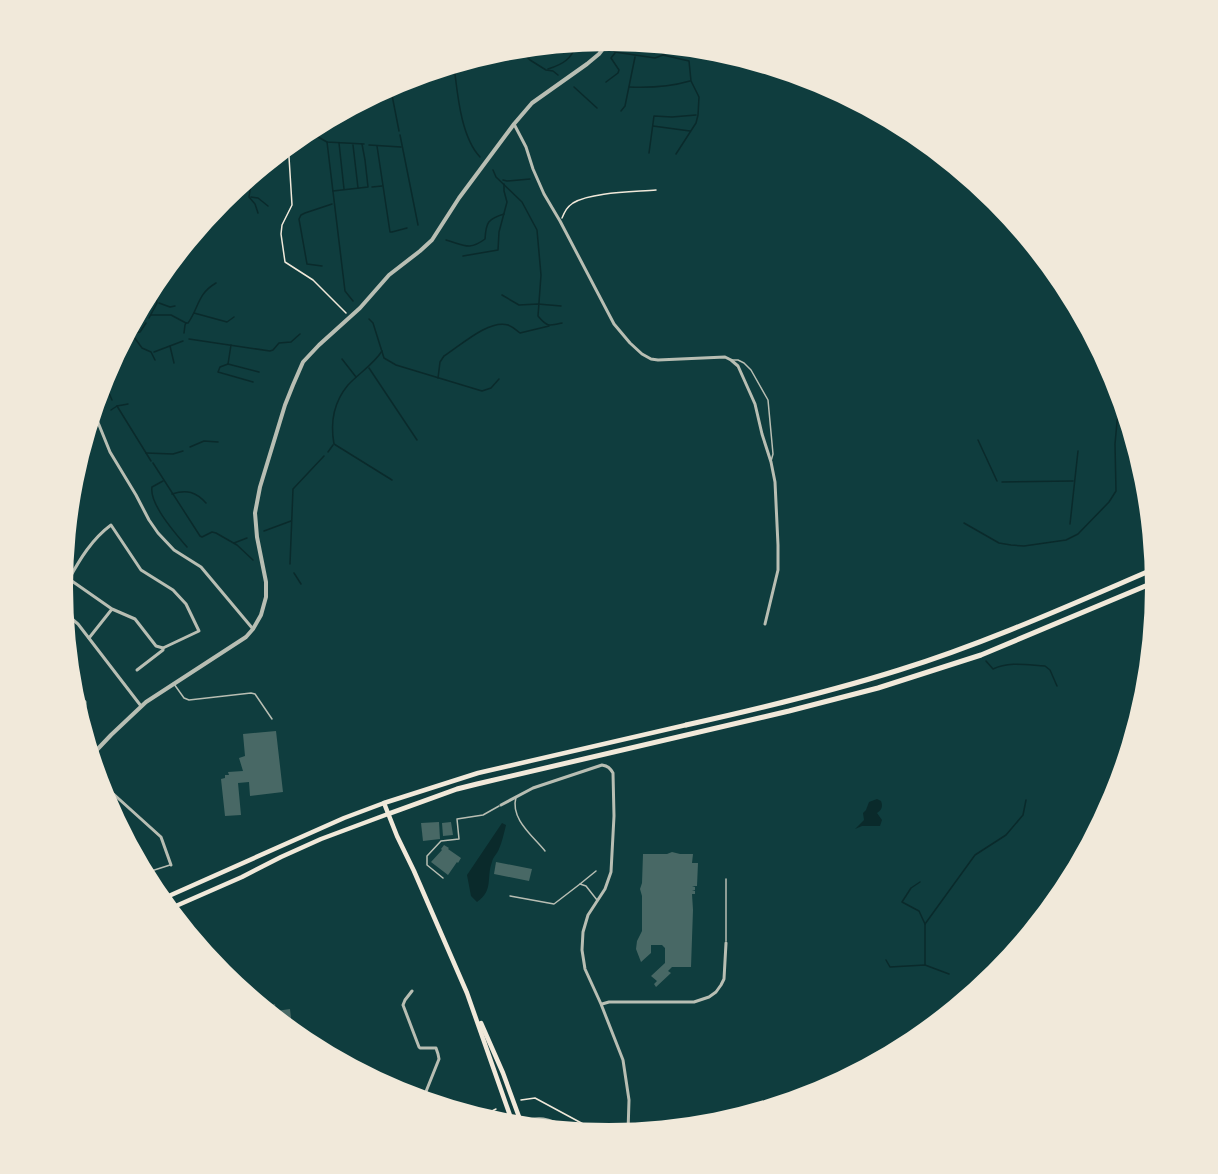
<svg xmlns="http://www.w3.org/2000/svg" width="1218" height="1174" viewBox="0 0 1218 1174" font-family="Inter,sans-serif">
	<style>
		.water { fill: #0a2a2b }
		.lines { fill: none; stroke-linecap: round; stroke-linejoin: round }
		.stream { stroke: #0a2a2b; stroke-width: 1.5 }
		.building { fill: #486865 }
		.path { stroke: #f1e9da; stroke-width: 1.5 }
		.service { stroke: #b8beb3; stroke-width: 1.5 }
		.minor { stroke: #b8beb3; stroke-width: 3 }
		.tertiary { stroke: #b8beb3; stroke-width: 4 }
		.secondary { stroke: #f1e9da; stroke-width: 4.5 }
		.trunk { stroke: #f1e9da; stroke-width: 5 }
	</style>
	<rect width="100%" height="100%" fill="#0f3d3e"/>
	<g class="water">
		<path d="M877,799L881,801C883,806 882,810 877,813L882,820L880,826H862L855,829L864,820L863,813L866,810L869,802Z"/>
		<path d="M502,823L506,825C504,833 502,842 499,849C497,854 493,857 492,862C486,878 494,890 477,902L471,896L467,875Z"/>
	</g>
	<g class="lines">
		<g class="stream">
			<polyline points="612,50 615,52 655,58 663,55 689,61 691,81 699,97 698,115 696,123 676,154"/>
			<polyline points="663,55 669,46"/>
			<polyline points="457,65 458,66 483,57 503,57 518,53 524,54 530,60 546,70 553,71 558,75"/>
			<path d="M453,66V72L455,74C458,99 462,138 480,157"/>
			<path d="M548,69C564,64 571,59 577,44"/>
			<polyline points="606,82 618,73 619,70 611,58 615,53"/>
			<polyline points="390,87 391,93"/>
			<polyline points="574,87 597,108"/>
			<path d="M629,87C650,88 669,87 690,81"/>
			<polyline points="392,95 399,131"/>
			<polyline points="621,111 625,106 635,57"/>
			<polyline points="653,126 690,131"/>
			<polyline points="308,131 313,134"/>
			<polyline points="400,135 418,225"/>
			<polyline points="318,137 327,142 364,144"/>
			<polyline points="327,142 345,291 353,301"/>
			<polyline points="339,143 344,189"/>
			<polyline points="353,145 358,188"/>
			<polyline points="369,145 401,147"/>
			<polyline points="377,146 390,232 392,232 407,228"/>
			<polyline points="649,153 654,116 672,117 696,115"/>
			<path d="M493,170L496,177L522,202L537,230L541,275L538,316C547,327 549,326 562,323"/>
			<polyline points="252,177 249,197 255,204 258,213"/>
			<polyline points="503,180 507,181 530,179"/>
			<polyline points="372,187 382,186"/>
			<polyline points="333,191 368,187 365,160 362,144"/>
			<polyline points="251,197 258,198 268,206"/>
			<path d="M446,240C464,245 469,251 485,239C486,222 488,219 504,214"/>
			<polyline points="463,256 498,250 499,232 507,202 504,191 504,184"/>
			<polyline points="322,266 307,264 299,219 301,215 305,213 332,204"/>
			<polyline points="161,276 173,268"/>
			<polyline points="502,295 519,305 538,304 561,306"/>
			<polyline points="159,303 170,307 175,306"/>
			<polyline points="194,313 227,322 234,317"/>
			<path d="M151,315H171L186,323H188C199,308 197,294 216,283"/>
			<polyline points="149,318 157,303 154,284"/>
			<polyline points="369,319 373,323 384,358 396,365 482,391 491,388 499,379"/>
			<polyline points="129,332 131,333 142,348 151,352 155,360"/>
			<polyline points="132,333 140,332 146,323"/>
			<polyline points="184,333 185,325 186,323"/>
			<polyline points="189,339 270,351 273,350 279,343 291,342 300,334"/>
			<polyline points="231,345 228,364 220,367 218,372 253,382"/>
			<polyline points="170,346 174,363"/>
			<path d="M382,351C373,365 359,373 348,385C333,403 330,422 334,444L392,480"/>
			<polyline points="154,352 183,341"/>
			<polyline points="342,359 356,377"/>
			<polyline points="228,364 259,372"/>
			<polyline points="369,368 417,440"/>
			<path d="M438,378L440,362L444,356C460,346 489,319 508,325C513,327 516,330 520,333L549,326"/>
			<polyline points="103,380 112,400"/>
			<polyline points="117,406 151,461"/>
			<polyline points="111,410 117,406 128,404"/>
			<polyline points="978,440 997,481"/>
			<polyline points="190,447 204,441 218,442"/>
			<polyline points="328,452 333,445"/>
			<polyline points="146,453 173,454 183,451"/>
			<polyline points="153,463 200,536 202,537 212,532 216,533 237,545 253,560"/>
			<path d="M163,481L152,487C149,504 176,534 187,547"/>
			<polyline points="1002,482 1073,481"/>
			<path d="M172,494C187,489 196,492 206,503"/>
			<polyline points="964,523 999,543 1011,545 1024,546 1066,540 1078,534 1109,502 1116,491 1115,444 1117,422 1121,402"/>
			<polyline points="1070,524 1078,451"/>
			<polyline points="264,531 291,521"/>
			<polyline points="234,543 247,538"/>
			<polyline points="290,564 293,489 324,456"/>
			<polyline points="294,573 301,584"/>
			<path d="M986,661L993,669C1009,661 1028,665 1045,666L1050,670L1057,686"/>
			<polyline points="920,882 911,888 902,902 919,911 925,924 925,965"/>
			<polyline points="925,924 975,855 1006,835 1023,815 1026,800"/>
			<polyline points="886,960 890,967 925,965 949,974"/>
		</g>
	</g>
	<g class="building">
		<polygon points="276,731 283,792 250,796 249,782 238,783 241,815 225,816 221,779 225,778 225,775 229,775 228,772 243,771 239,758 245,756 243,734"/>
		<polygon points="439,822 440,839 423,841 421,823"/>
		<polygon points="451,822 453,835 443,836 442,823"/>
		<polygon points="444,845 449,848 448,849 461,858 458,863 457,862 448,875 431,862 442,850 441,849"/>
		<polygon points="672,852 680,854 693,854 692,863 698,863 697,886 692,886 695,887 695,890 692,891 695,891 695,894 692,894 693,910 691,967 672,967 668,971 671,973 656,987 654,984 657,981 651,976 665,963 665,948 662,945 651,945 651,953 641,962 636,949 637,941 642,931 642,896 640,889 642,883 643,854 667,854"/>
		<polygon points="496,862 532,869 529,881 494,874"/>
		<polygon points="275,1004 276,1011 290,1009 292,1026 288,1027 268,1011 268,1008 270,1005"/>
		<polygon points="360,1068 364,1070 365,1068 379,1075 386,1084 359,1070"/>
	</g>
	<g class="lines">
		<g class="path">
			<polyline points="286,148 289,157 292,205 282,225 281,234 285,262 313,280 346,313"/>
			<path d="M562,218C565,211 567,207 573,203C592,192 634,192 656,190"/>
			<polyline points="521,1100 535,1098 598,1132"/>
			<polyline points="485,1118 488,1113 496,1109"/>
		</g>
		<g class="service">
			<polyline points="732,360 738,360 744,363 751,370 768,400 773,454 771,461"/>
			<polyline points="174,684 184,698 189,700 251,693 255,694 272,719"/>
			<path d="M516,797C510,819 533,836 545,851"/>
			<polyline points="596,871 580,884 586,886 597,900"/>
			<polyline points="145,873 170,865"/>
			<polyline points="443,878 427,865 427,856 441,841 459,839 457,819 483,815 499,806"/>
			<polyline points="726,879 726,941"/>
			<polyline points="510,896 554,904 580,884"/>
		</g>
		<g class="minor">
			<polyline points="514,124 526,147 533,169 544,194 560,221 614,324 630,343 642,354 651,359 658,360 725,357 731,360 738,366 755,404 762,434 771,462 775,482 778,545 778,570 765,624"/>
			<polyline points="95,415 110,452 136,495 149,520 158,533 174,550 201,567 253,629"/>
			<polyline points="65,613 78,624 141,706"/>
			<path d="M89,638L112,609L135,619L156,646L163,648L199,631L186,604L173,590L141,570L111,525C92,539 80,559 69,579L112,609"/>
			<polyline points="137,670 163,650 163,648"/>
			<polyline points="72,687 85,702 85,706 79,712"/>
			<polyline points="99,781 161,837 171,865"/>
			<path d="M501,805L533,788L602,765C608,766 610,768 613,773L614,816L611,872L605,889L588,915L583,932L582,950L585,969L601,1004L623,1060L629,1100L628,1132"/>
			<polyline points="412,991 405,1000 403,1005 419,1047 420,1048 436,1048 438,1054 439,1059 423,1099"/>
			<polyline points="602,1004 609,1002 694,1002 709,997 716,992 721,985 724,979 726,943"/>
			<polyline points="409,1090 420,1098"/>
		</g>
		<g class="tertiary">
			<polyline points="92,755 111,735 146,702 246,637 253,629 261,615 266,597 266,582 257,537 255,513 260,487 285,405 293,385 303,362 319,345 360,308 389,275 420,251 432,240 459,198 514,124 532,103 587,64 599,54 609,41"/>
			<path d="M516,1124C539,1116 548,1118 569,1130"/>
		</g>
		<g class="secondary">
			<polyline points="384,803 397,836 414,871 467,993 513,1124"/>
			<polyline points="162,899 344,818 384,803 478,773 686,725"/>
			<polyline points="169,909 242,877 281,857 321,839 388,814"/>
			<polyline points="481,1023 503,1073 522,1125"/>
		</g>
		<g class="trunk">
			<path d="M686,725C758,709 829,692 899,670C986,643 1070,605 1154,569"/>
			<polyline points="388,814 457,789 477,784 789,711 878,688 981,655 1155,582"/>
		</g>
	</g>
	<path d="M0 0H1218V1174H0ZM73 587a536 536 0 1 1 1072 0a536 536 0 1 1-1072 0Z" fill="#f1e9da" fill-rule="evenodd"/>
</svg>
